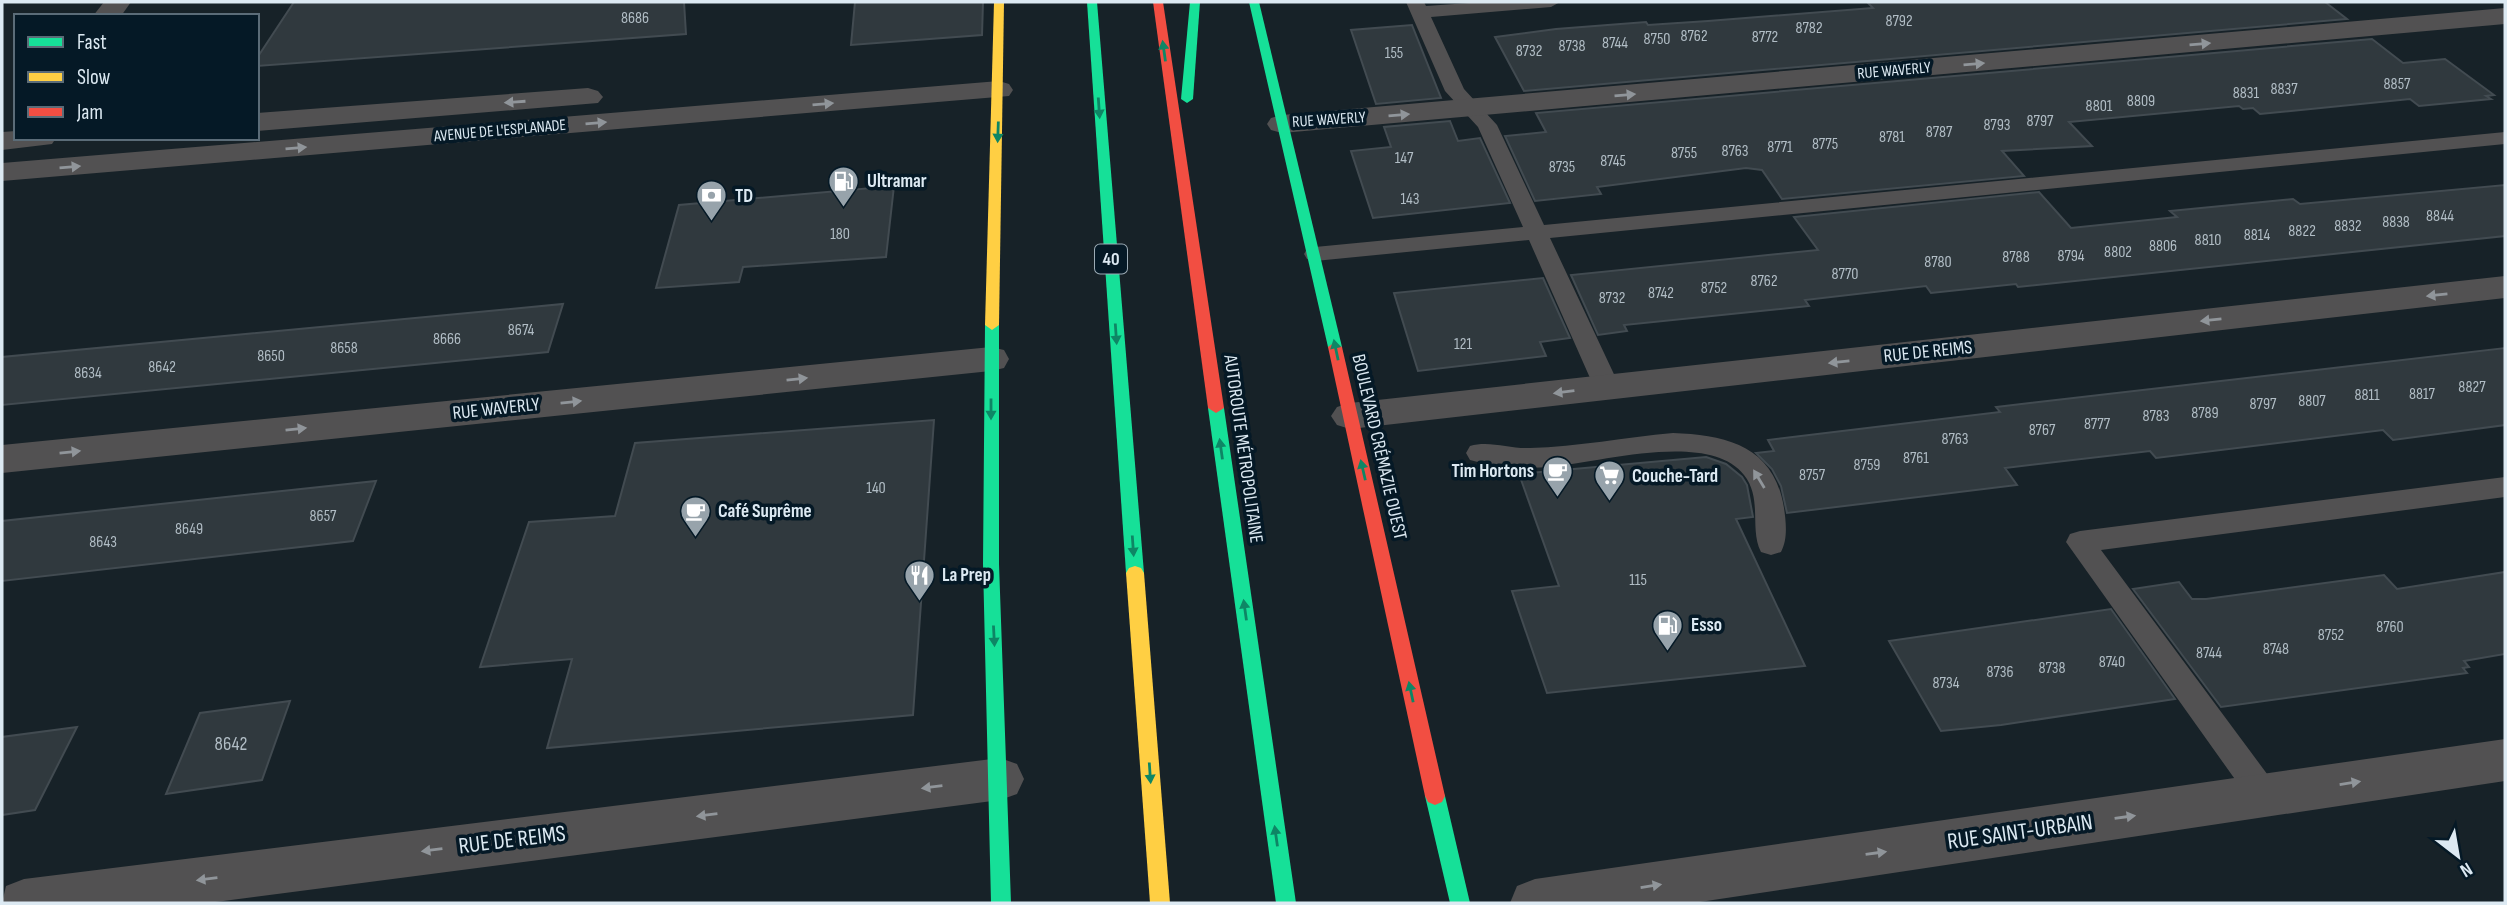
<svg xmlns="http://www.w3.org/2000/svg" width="2507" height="905" viewBox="0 0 2507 905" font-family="'Sofia Sans Condensed',sans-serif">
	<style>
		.building { fill: #30393e; stroke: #424b51; stroke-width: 2 }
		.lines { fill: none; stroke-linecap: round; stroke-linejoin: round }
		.lane { fill: #525152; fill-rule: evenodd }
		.street { fill: #525152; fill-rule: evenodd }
		.fast { fill: #16e098; fill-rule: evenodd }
		.slow { fill: #ffcf43; fill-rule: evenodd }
		.jam { fill: #f24e42; fill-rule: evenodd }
		.oneway { fill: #90959a }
		.oneway2 { fill: #0e8665 }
		.labels { text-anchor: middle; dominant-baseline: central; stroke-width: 7; stroke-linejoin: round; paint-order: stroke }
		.number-label { font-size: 16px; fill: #b1bdc5 }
		.far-street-label { font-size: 16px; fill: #dce9f2; stroke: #051926 }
		.shield { fill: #051926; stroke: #9cabb5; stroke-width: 2 }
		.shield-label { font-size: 18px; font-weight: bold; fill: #dce9f2 }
		.poi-label { font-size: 19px; font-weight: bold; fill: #dce9f2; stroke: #051926; text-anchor: start }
		.street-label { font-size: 19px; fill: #dce9f2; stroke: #051926 }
		.near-number-label { font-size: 19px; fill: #b1bdc5 }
		.near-street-label { font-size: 23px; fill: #dce9f2; stroke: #051926 }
	</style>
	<rect width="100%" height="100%" fill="#172228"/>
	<g class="building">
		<polygon points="294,2 684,2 686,34 257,66 257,58"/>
		<polygon points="855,2 983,2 982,35 851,45"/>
		<polygon points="1867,2 2325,2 2347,19 1524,91 1495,37 1556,29 1646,22 1648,25 1708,21 1873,8"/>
		<polygon points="1412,25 1441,98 1376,104 1351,30"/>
		<polygon points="2372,39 2403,63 2445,59 2494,95 2486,96 2491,99 2419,106 2410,99 2260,114 2253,108 2243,109 2239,106 2069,122 2092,146 2002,151 2024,176 1782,199 1762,170 1746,168 1597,187 1601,194 1535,201 1505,136 1546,132 1536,113"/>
		<polygon points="1450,121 1458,141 1480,138 1510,203 1373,218 1351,151 1391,147 1384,127"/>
		<polygon points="2505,185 2505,236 2018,287 2016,284 1931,293 1926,286 1805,300 1809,306 1624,325 1627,331 1598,335 1571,275 1818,250 1794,217 2039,192 2071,228 2177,217 2170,211 2293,199 2300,204"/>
		<polygon points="894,186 886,257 743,267 739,282 656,288 679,205"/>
		<polygon points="1543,278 1570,338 1540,342 1546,356 1418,371 1394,293"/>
		<polygon points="563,304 548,352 2,405 2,357"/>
		<polygon points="2505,348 2505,425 2393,440 2383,430 2156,458 2150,451 2005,468 2017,485 1787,513 1781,486 1772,469 1756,453 1774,451 1768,440 2000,412 1996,407"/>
		<polygon points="934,420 913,715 547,748 572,659 480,667 529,522 615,516 635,443"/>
		<polygon points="1706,457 1726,464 1742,477 1747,485 1753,517 1736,519 1805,666 1547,693 1512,591 1559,586 1519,474"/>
		<polygon points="376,481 353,541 2,581 2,521"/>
		<polygon points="2505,572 2505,654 2464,661 2469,667 2463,668 2467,673 2221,707 2133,589 2179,582 2192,599 2206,599 2384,575 2397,589"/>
		<polygon points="2111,609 2175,699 2001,725 1941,731 1889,641"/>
		<polygon points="290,701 262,780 166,794 200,713"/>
		<polygon points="77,727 35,810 2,815 2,737"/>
	</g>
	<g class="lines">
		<g class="lane">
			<polygon points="1406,2 1424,2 1426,6 1483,2 1560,2 1551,7 1431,17 1464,89 1497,125 1544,225 2505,132 2505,144 1550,238 1620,387 1616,393 1607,396 1598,393 1594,387 1529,240 1315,261 1307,259 1304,254 1307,249 1315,247 1523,227 1478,127 1445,91"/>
			<path d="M1673,433C1727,435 1774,446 1784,508C1786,522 1788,539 1781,552L1771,555L1761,552C1749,529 1763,499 1744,475C1709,430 1599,463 1549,467C1523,469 1495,467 1470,460L1466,453L1470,446C1489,440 1510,449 1530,448C1578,447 1625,437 1673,433Z"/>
			<polygon points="2505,477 2505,497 2101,550 2276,786 2281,796 2276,806 2265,811 2254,806 2066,542 2070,534 2080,531"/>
		</g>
		<g class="street">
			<polygon points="104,2 131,2 121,16 93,16"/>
			<polygon points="2505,8 2505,24 1282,133 1271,130 1267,124 1271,118 1282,115"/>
			<polygon points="999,81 1009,84 1013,90 1009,96 2,181 2,163"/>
			<polygon points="588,88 598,91 603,97 598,103 257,131 257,113"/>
			<polygon points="16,131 16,138 56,138 52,144 2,150 2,132"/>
			<polygon points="2505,276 2505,298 1350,429 1337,425 1331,416 1337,407 1350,403"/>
			<polygon points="991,347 1004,350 1009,359 1004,368 991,371 2,473 2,445"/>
			<polygon points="2505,739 2505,781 1693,903 1510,903 1517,886 1535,879"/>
			<polygon points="1000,758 1017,764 1024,779 1017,794 1000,800 208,903 2,903 6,886 24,879"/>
		</g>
		<g class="fast">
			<polygon points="1087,2 1097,2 1144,573 1141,578 1135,580 1129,578 1126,573"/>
			<polygon points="1190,2 1200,2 1193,99 1187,103 1181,99"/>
			<polygon points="1249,2 1259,2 1342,347 1335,352 1328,347"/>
			<polygon points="992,320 999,325 999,564 1011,903 991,903 983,564 985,325"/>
			<polygon points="1216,403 1224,408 1296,903 1276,903 1208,408"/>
			<polygon points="1435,787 1442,790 1445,796 1470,903 1450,903 1425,796 1428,790"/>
		</g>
		<g class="slow">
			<polygon points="994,2 1004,2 999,325 992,330 985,325"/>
			<polygon points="1135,566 1141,568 1144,573 1170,903 1150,903 1126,573 1129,568"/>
		</g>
		<g class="jam">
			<polygon points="1153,2 1163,2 1224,408 1216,413 1208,408"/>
			<polygon points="1335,342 1342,347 1445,796 1442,802 1435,805 1428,802 1425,796 1328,347"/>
		</g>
	</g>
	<defs><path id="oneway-solid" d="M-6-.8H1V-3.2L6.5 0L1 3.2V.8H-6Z" transform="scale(1.75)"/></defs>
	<g class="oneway">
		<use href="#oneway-solid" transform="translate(2200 44) rotate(-5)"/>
		<use href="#oneway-solid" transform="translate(1974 64) rotate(-5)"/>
		<use href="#oneway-solid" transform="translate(1625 95) rotate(-5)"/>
		<use href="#oneway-solid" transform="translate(515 102) rotate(176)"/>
		<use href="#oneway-solid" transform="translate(823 104) rotate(-5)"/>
		<use href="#oneway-solid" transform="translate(1399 115) rotate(-5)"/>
		<use href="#oneway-solid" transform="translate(596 123) rotate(-5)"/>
		<use href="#oneway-solid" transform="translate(296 148) rotate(-5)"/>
		<use href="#oneway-solid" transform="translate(70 167) rotate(-5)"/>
		<use href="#oneway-solid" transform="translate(2437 295) rotate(174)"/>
		<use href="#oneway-solid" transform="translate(2211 320) rotate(174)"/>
		<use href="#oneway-solid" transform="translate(1839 362) rotate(174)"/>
		<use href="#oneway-solid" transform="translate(797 379) rotate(-6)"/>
		<use href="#oneway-solid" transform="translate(1564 392) rotate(173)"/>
		<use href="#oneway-solid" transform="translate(571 402) rotate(-6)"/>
		<use href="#oneway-solid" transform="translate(296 429) rotate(-6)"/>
		<use href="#oneway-solid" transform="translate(70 452) rotate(-6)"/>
		<use href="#oneway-solid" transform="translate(1759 479) rotate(-121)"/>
		<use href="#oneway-solid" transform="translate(2350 783) rotate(-9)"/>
		<use href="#oneway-solid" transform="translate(932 787) rotate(173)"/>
		<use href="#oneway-solid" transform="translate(707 815) rotate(173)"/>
		<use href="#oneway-solid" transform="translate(2125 817) rotate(-8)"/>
		<use href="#oneway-solid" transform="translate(432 850) rotate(173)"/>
		<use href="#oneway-solid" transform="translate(1876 853) rotate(-8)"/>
		<use href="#oneway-solid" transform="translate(207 879) rotate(173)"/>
		<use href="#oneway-solid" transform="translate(1651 886) rotate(-9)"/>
	</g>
	<g class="oneway2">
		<use href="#oneway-solid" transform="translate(1164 51) rotate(-98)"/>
		<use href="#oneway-solid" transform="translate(1099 108) rotate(86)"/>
		<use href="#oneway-solid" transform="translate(998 132) rotate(92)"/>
		<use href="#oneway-solid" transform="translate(1116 334) rotate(86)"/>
		<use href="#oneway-solid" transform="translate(1336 350) rotate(-102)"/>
		<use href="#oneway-solid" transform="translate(991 409) rotate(90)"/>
		<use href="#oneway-solid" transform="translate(1221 449) rotate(-98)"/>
		<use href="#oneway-solid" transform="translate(1363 470) rotate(-103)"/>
		<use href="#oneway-solid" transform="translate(1133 546) rotate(86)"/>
		<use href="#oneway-solid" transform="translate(1245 610) rotate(-98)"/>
		<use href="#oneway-solid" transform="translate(994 636) rotate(87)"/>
		<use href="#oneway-solid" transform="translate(1411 692) rotate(-102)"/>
		<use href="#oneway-solid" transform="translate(1150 773) rotate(86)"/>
		<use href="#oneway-solid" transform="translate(1276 836) rotate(-98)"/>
	</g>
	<defs>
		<symbol id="fuel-pin" viewBox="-11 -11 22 30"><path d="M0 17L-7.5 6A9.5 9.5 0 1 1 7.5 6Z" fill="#97a3ab" stroke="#051926"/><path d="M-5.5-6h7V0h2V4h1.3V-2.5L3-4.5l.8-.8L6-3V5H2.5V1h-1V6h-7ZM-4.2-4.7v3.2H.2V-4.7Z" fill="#fff"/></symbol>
		<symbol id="bank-pin" viewBox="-11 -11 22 30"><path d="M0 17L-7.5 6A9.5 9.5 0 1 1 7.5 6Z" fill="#97a3ab" stroke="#051926"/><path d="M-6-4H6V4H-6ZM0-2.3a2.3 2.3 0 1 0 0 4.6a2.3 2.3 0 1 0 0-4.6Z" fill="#fff"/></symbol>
		<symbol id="cafe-pin" viewBox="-11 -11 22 30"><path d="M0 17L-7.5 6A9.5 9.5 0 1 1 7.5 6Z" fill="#97a3ab" stroke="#051926"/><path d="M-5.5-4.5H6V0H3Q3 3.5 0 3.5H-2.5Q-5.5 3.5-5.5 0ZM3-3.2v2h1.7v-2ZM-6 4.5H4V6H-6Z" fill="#fff"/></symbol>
		<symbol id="supermarket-pin" viewBox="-11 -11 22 30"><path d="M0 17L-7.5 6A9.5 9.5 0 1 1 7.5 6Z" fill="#97a3ab" stroke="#051926"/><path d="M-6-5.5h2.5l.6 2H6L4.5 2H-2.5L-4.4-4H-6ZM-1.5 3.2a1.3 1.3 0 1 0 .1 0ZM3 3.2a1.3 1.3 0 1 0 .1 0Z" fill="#fff"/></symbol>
		<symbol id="restaurant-pin" viewBox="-11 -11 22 30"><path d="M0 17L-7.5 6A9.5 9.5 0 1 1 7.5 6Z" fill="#97a3ab" stroke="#051926"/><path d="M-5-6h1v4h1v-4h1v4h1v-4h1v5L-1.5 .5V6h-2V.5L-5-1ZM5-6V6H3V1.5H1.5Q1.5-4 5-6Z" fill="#fff"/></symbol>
	</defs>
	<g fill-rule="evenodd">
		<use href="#fuel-pin" x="826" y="164" width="35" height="47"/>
		<use href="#bank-pin" x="694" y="178" width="35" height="47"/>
		<use href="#cafe-pin" x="1540" y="454" width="35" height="47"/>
		<use href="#supermarket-pin" x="1592" y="458" width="35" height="47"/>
		<use href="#cafe-pin" x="678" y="494" width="35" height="47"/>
		<use href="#restaurant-pin" x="902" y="558" width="35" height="47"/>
		<use href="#fuel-pin" x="1650" y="608" width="35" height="47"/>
	</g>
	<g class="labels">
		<g class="number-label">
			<text x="635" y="18">8686</text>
			<text x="1899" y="21">8792</text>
			<text x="1809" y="28">8782</text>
			<text x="1694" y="36">8762</text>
			<text x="1765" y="37">8772</text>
			<text x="1657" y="39">8750</text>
			<text x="1615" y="43">8744</text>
			<text x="1572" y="46">8738</text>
			<text x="1529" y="51">8732</text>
			<text x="1394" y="53">155</text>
			<text x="2397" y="84">8857</text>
			<text x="2284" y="89">8837</text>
			<text x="2246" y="93">8831</text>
			<text x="2141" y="101">8809</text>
			<text x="2099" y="106">8801</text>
			<text x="2040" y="121">8797</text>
			<text x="1997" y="125">8793</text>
			<text x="1939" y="132">8787</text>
			<text x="1892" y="137">8781</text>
			<text x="1825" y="144">8775</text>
			<text x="1780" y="147">8771</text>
			<text x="1735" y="151">8763</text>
			<text x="1684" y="153">8755</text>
			<text x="1404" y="158">147</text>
			<text x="1613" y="161">8745</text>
			<text x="1562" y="167">8735</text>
			<text x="1410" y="199">143</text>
			<text x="2440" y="216">8844</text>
			<text x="2396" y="222">8838</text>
			<text x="2348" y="226">8832</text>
			<text x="2302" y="231">8822</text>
			<text x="840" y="234">180</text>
			<text x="2257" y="235">8814</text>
			<text x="2208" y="240">8810</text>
			<text x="2163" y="246">8806</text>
			<text x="2118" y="252">8802</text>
			<text x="2071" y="256">8794</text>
			<text x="2016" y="257">8788</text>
			<text x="1938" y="262">8780</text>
			<text x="1845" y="274">8770</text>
			<text x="1764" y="281">8762</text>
			<text x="1714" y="288">8752</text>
			<text x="1661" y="293">8742</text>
			<text x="1612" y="298">8732</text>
			<text x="521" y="330">8674</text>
			<text x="447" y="339">8666</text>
			<text x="1463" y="344">121</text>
			<text x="344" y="348">8658</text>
			<text x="271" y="356">8650</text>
			<text x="162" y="367">8642</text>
			<text x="88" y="373">8634</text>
			<text x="2472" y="387">8827</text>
			<text x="2422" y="394">8817</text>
			<text x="2367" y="395">8811</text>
			<text x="2312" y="401">8807</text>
			<text x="2263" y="404">8797</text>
			<text x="2205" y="413">8789</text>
			<text x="2156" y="416">8783</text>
			<text x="2097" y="424">8777</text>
			<text x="2042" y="430">8767</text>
			<text x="1955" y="439">8763</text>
			<text x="1916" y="458">8761</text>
			<text x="1867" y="465">8759</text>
			<text x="1812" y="475">8757</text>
			<text x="876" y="488">140</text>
			<text x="323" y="516">8657</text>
			<text x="189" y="529">8649</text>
			<text x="103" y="542">8643</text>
			<text x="1638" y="580">115</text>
			<text x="2390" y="627">8760</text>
			<text x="2331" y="635">8752</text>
			<text x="2276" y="649">8748</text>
			<text x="2209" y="653">8744</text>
			<text x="2112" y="662">8740</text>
			<text x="2052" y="668">8738</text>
			<text x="2000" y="672">8736</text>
			<text x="1946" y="683">8734</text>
		</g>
		<g class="far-street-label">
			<text transform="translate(1894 71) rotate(-5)">RUE WAVERLY</text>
			<text transform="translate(1329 120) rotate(-4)">RUE WAVERLY</text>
			<text transform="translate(500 131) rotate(-5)">AVENUE DE L'ESPLANADE</text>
		</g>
		<rect class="shield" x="1095" y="244.5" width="32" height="29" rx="5"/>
		<g class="shield-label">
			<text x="1111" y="259">40</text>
		</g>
		<g class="poi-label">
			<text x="867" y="181">Ultramar</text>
			<text x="735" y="196">TD</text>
			<text x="1534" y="471" text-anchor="end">Tim Hortons</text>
			<text x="1632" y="476">Couche-Tard</text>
			<text x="718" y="511">Café Suprême</text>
			<text x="942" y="575">La Prep</text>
			<text x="1691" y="625">Esso</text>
		</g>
		<g class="street-label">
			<text transform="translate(1928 352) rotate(-6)">RUE DE REIMS</text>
			<text transform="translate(496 409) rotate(-6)">RUE WAVERLY</text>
			<text transform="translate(1379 447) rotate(77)">BOULEVARD CRÉMAZIE OUEST</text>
			<text transform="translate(1243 449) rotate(82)">AUTOROUTE MÉTROPOLITAINE</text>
		</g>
		<g class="near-number-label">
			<text x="231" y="744">8642</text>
		</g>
		<g class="near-street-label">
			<text transform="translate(2020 832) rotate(-8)">RUE SAINT-URBAIN</text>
			<text transform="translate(512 840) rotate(-7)">RUE DE REIMS</text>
		</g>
	</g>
	<rect width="2507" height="905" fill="none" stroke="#dce9f2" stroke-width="7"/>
	<rect x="14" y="14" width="245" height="126" fill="#051926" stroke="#5b6c78" stroke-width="2"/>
	<rect x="28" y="37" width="35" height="10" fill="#16e098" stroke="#5b6c78" stroke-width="2"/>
	<text x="77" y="49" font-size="21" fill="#dce9f2">Fast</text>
	<rect x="28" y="72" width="35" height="10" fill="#ffcf43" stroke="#5b6c78" stroke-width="2"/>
	<text x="77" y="84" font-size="21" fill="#dce9f2">Slow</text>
	<rect x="28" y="107" width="35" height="10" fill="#f24e42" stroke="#5b6c78" stroke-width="2"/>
	<text x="77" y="119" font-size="21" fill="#dce9f2">Jam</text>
	<g transform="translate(2458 856) rotate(149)" stroke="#051926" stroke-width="5" paint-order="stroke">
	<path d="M0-5L12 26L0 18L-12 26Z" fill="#dce9f2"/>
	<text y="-10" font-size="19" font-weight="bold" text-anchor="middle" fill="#dce9f2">N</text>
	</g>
</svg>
